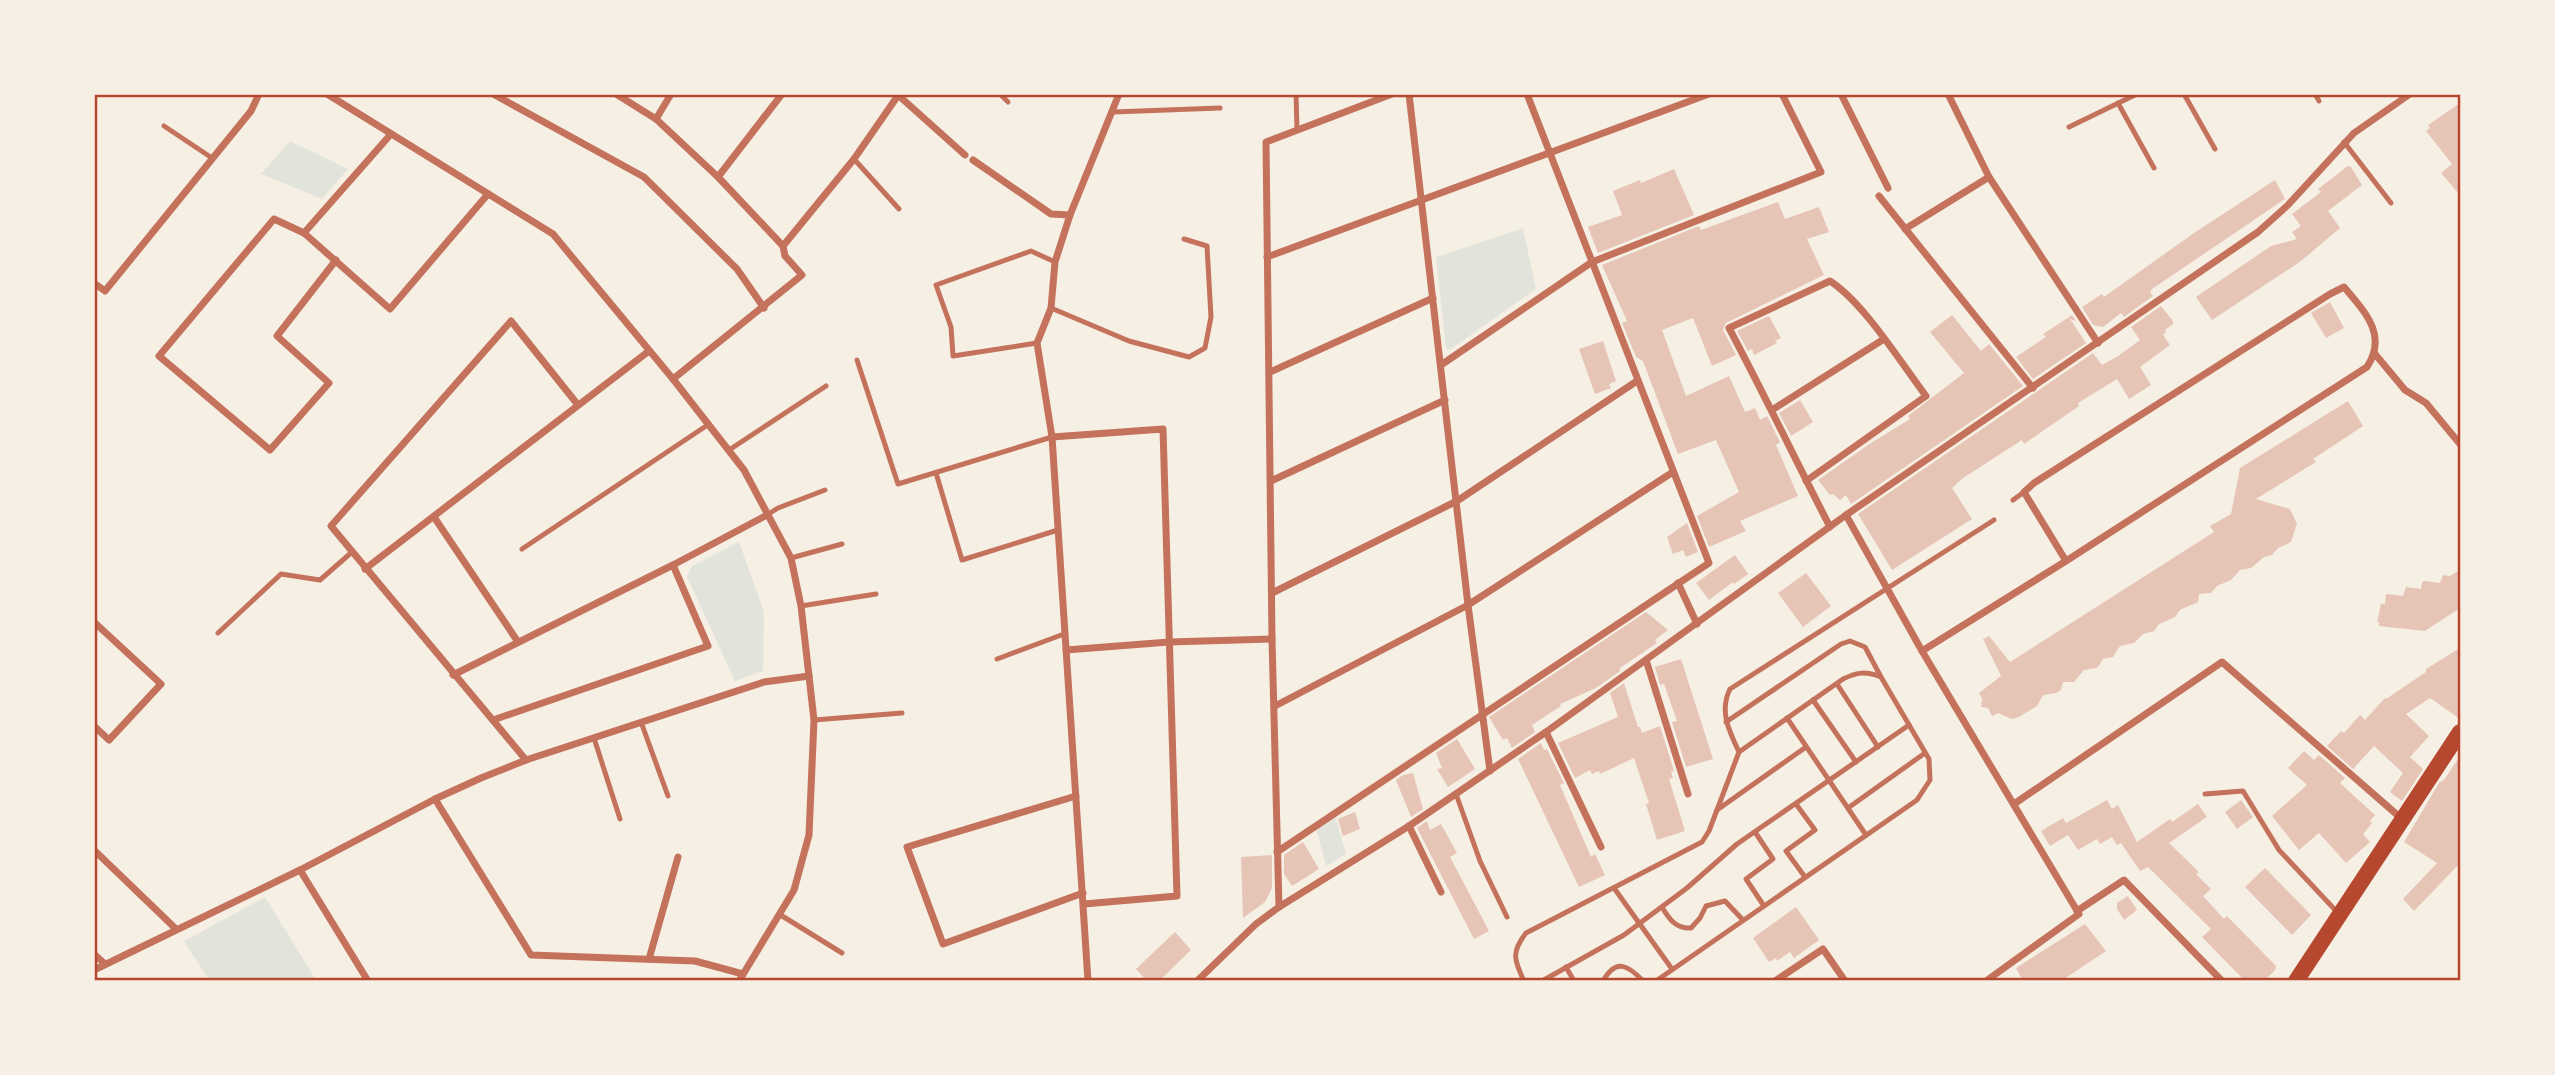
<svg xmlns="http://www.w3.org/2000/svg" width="2555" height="1075" viewBox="0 0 2555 1075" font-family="'IBM Plex Sans',sans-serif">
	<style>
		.green { fill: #e2e4dc }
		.building { fill: #e6c5b7 }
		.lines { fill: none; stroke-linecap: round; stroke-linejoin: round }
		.service { stroke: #c5725c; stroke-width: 5 }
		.minor { stroke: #c5725c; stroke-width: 7 }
		.primary { stroke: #b5482f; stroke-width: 16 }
		.neatline { fill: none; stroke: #b5482f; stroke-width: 2.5 }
	</style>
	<rect width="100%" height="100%" fill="#f6efe4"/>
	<g class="green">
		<polygon points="290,141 348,169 322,199 261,174"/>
		<polygon points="1523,228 1536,289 1451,349 1446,349 1436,257"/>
		<polygon points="739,542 764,612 763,671 735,681 687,577 692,566"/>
		<polygon points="1335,816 1346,854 1326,866 1316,828"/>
		<polygon points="265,897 316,980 209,980 184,941"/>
	</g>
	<g class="building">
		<polygon points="2460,103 2460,195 2441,173 2452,164 2426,131 2430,128 2428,125"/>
		<polygon points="2348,166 2351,167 2362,185 2328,211 2340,228 2301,261 2212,320 2196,297 2271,246 2297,239 2292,232 2301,226 2292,214 2321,192 2318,189"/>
		<polygon points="1674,169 1694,215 1598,253 1588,227 1622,215 1613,191 1640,180 1641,183"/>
		<polygon points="2275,180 2285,199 2152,289 2150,292 2153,296 2124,317 2121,313 2103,327 2093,325 2082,307 2102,294 2104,297 2194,233"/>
		<polygon points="1778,202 1785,219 1819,207 1829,232 1807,239 1824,275 1726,323 1723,330 1736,355 1712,366 1693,318 1662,330 1686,396 1729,376 1745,412 1755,408 1760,420 1767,416 1780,442 1776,445 1798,496 1740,521 1746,531 1709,547 1697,516 1739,492 1716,440 1678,454 1643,361 1636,357 1622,323 1627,321 1602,265 1699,226 1701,230"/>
		<polygon points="2330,302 2344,328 2326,338 2311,313"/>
		<polygon points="2161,306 2173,321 2173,324 2165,330 2166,332 2163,335 2170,345 2140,367 2151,385 2129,399 2117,379 2078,403 2079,406 2024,444 2022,440 1963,478 1952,488 1972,519 1892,570 1858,514 2093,353 2102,365 2118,356 2140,340 2131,327"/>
		<polygon points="1952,315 1981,351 1989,344 2023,386 1851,504 1846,495 1840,500 1833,494 1830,495 1818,480 1871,443 1910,419 1908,416 1964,373 1930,332"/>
		<polygon points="2072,315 2076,321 2070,319 2086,343 2033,379 2016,357 2046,337 2043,334"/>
		<polygon points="1769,316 1781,338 1775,341 1777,343 1754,355 1752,349 1748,351 1737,331"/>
		<polygon points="1603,341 1616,381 1609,384 1611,388 1595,394 1579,349"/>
		<polygon points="1800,400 1813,422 1791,436 1779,413"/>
		<polygon points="2348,401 2363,426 2313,459 2316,462 2256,499 2290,509 2297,524 2291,542 2278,548 2272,555 2264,557 2251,568 2240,570 2231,580 2217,586 2211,593 2199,594 2198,602 2180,610 2175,617 2159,624 2154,631 2143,634 2134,643 2120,646 2113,657 2103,659 2097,668 2084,670 2074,682 2063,682 2061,690 2056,693 2043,695 2037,706 2019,717 2012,719 1998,713 1992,716 1988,708 1981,707 1982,699 1979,693 2001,676 1983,639 1989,636 2010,662 2214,532 2210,526 2231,514 2240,468"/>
		<polygon points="1687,523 1698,552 1686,557 1683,550 1673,554 1667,537"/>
		<polygon points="1735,555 1748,574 1734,584 1733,582 1709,600 1696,583"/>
		<polygon points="2460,570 2460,608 2425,631 2379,626 2379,622 2377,622 2381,604 2385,604 2386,594 2403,596 2406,587 2421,589 2422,582 2425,581 2440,583 2443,575 2450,576"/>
		<polygon points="1806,573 1831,606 1803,627 1778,593"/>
		<polygon points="1646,612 1668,630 1655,640 1657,643 1620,668 1620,671 1596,688 1560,704 1561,706 1532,725 1535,732 1512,748 1507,738 1503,740 1489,717"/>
		<polygon points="2460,648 2460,719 2430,698 2406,714 2429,736 2410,757 2423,769 2402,801 2390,792 2403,773 2374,746 2353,769 2327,746 2341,731 2344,733 2360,715 2365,720 2385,698 2386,699 2426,672 2426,669"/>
		<polygon points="1681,659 1713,759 1686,767 1672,722 1677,721 1664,684 1660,685 1655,667"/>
		<polygon points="1624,683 1638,727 1640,727 1642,733 1660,726 1674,771 1671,772 1673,778 1669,779 1685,831 1657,840 1646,804 1649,803 1634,758 1600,774 1599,771 1592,774 1590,770 1575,778 1558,743 1618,717 1610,693"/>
		<polygon points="1457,739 1475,769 1448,787 1437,769 1442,768 1436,753"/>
		<polygon points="1541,743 1544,750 1547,749 1564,783 1560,785 1591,857 1595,854 1605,875 1579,887 1518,759"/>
		<polygon points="2304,751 2314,760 2319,755 2345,778 2340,783 2375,815 2370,821 2372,823 2363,834 2370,842 2346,863 2319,833 2299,850 2272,816 2307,785 2288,768"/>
		<polygon points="2460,756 2460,863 2414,911 2403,899 2437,863 2404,842 2439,783 2444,780"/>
		<polygon points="1413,773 1423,809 1411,817 1396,780 1403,775"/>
		<polygon points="2107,800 2112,809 2118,805 2137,842 2170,819 2172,822 2198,804 2207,817 2169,843 2199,872 2196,874 2211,889 2203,896 2224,919 2227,916 2276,966 2275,970 2264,981 2245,981 2202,937 2211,929 2148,867 2140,871 2121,843 2117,845 2112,837 2100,844 2097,839 2078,850 2068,835 2050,846 2041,831 2063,818 2066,823"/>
		<polygon points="2241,800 2253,817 2237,829 2225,812"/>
		<polygon points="1355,812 1360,829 1343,836 1338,819"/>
		<polygon points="1427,821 1430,830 1441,824 1457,853 1450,857 1489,931 1474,939 1417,828"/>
		<polygon points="1303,842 1319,869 1292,886 1284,874 1284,855"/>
		<polygon points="1272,855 1272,888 1265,902 1243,918 1241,857"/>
		<polygon points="2265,868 2311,915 2292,935 2245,887"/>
		<polygon points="2128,896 2137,910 2124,920 2117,909 2117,903"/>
		<polygon points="1796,907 1819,940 1794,958 1790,952 1777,961 1776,958 1769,962 1753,938"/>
		<polygon points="2085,924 2106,951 2061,981 2023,981 2016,968"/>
		<polygon points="1175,932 1191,950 1159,981 1147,981 1136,969"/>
	</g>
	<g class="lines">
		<g class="service">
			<polyline points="1000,94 1008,102"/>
			<polyline points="1296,94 1297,130"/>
			<polyline points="2184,94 2215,149"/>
			<polyline points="2315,94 2319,101"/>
			<polyline points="2118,103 2154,168"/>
			<polyline points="1113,112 1220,108"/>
			<polyline points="164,126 212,158"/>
			<polyline points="2069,127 2137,94"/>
			<polyline points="2344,142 2391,203"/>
			<polyline points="854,159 899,209"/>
			<polyline points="1051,308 1129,341 1189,357 1205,348 1211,317 1207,246 1184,239"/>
			<polyline points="1037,343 953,356 951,327 936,285 1031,251 1055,262"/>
			<polyline points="857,360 898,484 1052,437"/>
			<polyline points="729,450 826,386"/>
			<polyline points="936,473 962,560 1058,530"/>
			<polyline points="2013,500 2024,492"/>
			<polyline points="767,515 778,508 825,490"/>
			<polyline points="522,549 709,424"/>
			<polyline points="791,558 842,544"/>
			<polyline points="801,606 876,594"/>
			<polyline points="218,633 281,574 320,580 352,552"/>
			<polyline points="997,659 1064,634"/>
			<polyline points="1837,684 1878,747"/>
			<polyline points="1813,700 1856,762"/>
			<polyline points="1787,718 1866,835"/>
			<polyline points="814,720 902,713"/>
			<polyline points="641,722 668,796"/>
			<polyline points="1726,722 1841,644 1850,641 1865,647 1881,677"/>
			<polyline points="594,738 620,819"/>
			<path d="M1739,752C1729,731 1719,711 1730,689L1994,520"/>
			<polyline points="1456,794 1480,861 1507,917"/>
			<polyline points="2205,794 2243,791 2279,850 2338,913"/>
			<polyline points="1796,804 1815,830 1786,851 1805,877"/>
			<polyline points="1848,808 1925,753"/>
			<polyline points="1717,810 1806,747"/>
			<polyline points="1755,832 1773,859 1746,879 1764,906"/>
			<polyline points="1614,888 1672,969"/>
			<path d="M1662,907C1669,919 1676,929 1691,928L1700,918L1706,906L1725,901L1743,920"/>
			<polyline points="779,914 842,953"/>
			<polyline points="1566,967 1574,981"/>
			<path d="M1524,981C1514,960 1511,952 1526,933L1702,842L1709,831L1739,752L1843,679C1857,672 1866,671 1881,677L1929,759L1930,780L1917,800L1656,981"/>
			<polyline points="1542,981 1624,935 1687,888 1737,844 1909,725"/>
			<path d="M1603,981C1616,958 1628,965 1643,981"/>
		</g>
		<g class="minor">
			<polyline points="327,94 553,234 673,379 744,470 791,558 801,606 814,720 809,835 794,890 739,981"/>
			<polyline points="493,94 644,177 737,269 764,308"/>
			<polyline points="616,94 656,119 718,177 783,246 785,256 802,275 673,379"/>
			<polyline points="1409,94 1468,605 1490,771"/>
			<polyline points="1841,94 1888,188"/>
			<polyline points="1948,94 1989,177 2098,343"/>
			<polyline points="898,95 965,155"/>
			<polyline points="656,119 671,94"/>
			<polyline points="391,134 304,233 390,309 488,194"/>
			<polyline points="973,160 1051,214 1070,215"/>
			<polyline points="718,177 782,94"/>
			<polyline points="1879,196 2033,388"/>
			<polyline points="1905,229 1989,177"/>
			<polyline points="304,233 274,219 159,356 270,450 329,383 277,336 336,260"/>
			<polyline points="783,246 854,159 899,94"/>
			<polyline points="1267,257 1709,94"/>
			<polyline points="94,283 105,291 251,111 259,94"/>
			<polyline points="2375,354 2405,390 2426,403 2460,444"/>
			<polyline points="1441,365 1592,262 1821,172 1782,94"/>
			<polyline points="1270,372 1433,298"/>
			<polyline points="1772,410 1884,339"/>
			<polyline points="1052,437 1163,429 1177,896 1084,904"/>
			<polyline points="1271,481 1445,400"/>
			<path d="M1806,481L1926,396C1901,363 1864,303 1830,281L1729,328C1764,394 1796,461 1830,527"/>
			<polyline points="1846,515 1922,651 2079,914 1986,981"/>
			<polyline points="434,517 518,642"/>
			<polyline points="365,569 649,351"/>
			<polyline points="1678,583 1697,624"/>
			<polyline points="1272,593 1457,501 1637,381"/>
			<polyline points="94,622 161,684 109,740 94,726"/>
			<polyline points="1066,650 1169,642 1272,639"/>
			<path d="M1922,651L2066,561L2367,367C2388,335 2365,312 2344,287L2330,294L2034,483L2024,492L2066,561"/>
			<polyline points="1646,660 1688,794"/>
			<polyline points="453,675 673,565 767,515"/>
			<polyline points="1275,706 1468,605 1673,472"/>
			<polyline points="493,720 708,646 673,565"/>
			<polyline points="1546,732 1601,847"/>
			<polyline points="526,760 331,526 511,321 578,405"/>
			<polyline points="1076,796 907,847 943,944 1083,893"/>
			<polyline points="435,799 531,955 695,961 743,974"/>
			<polyline points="2014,804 2222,662 2402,819"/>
			<polyline points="1409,826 1441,892"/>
			<polyline points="94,850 176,929"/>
			<polyline points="1277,852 1709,563 1527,94"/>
			<polyline points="300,870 368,981"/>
			<polyline points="1279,907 1272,639 1266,142 1392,94"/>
			<polyline points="2077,911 2124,880 2222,981"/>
			<polyline points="94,954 105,964"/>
			<polyline points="649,959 678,857"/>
			<polyline points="94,970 300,870 435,799 481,778 526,760 764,682 809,676"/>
			<polyline points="1088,981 1052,437 1037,343 1051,308 1055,262 1070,215 1119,94"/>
			<polyline points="1197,981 1256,924 1279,907 1409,826 1546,732 1846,515 2258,232 2288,205 2354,133 2410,94"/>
			<polyline points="1775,981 1823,949 1845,981"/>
		</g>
		<polyline class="primary" points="2296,981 2460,732"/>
	</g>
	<rect width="2555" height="1075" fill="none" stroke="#f6efe4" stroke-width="192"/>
	<rect x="96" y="96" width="2363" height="883" class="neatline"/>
</svg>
